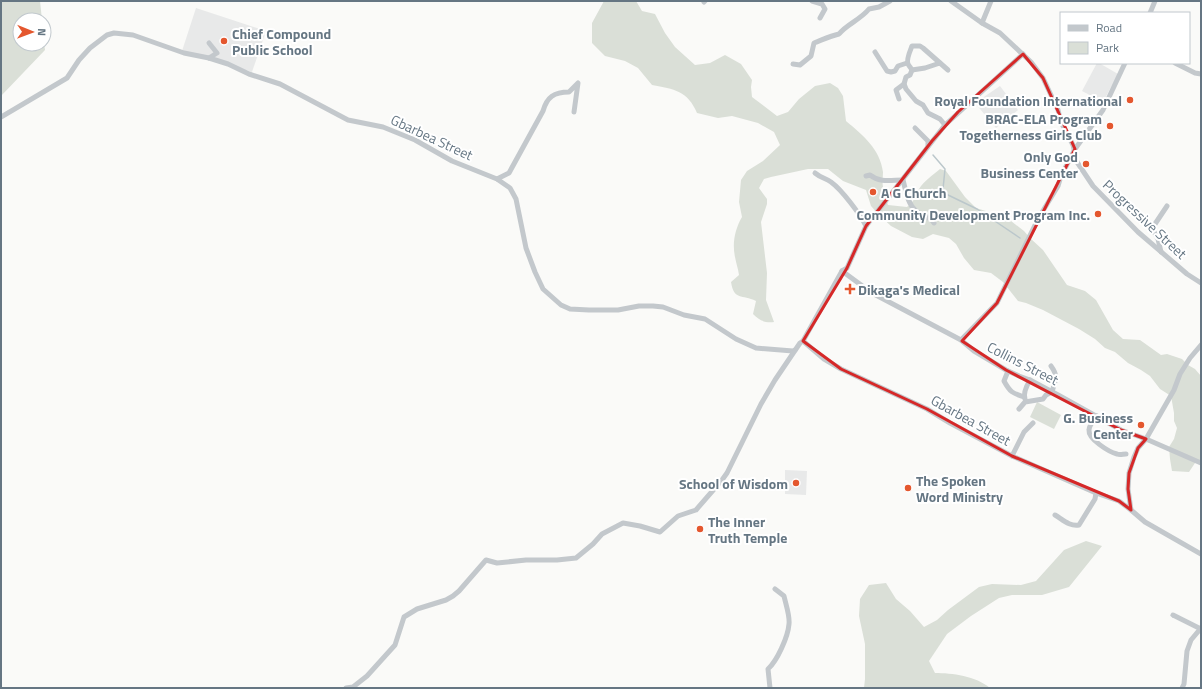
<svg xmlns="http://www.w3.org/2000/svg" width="1202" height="689" viewBox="0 0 1202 689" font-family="'Titillium Web',sans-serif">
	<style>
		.built { fill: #e8e9e9 }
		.green { fill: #dadfd7 }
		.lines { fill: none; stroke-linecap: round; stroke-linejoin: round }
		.stream { stroke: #bbc7cb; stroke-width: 1.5 }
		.minor { stroke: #c3c8cc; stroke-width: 5 }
		.marked { fill: none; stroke: #d62828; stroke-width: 3; stroke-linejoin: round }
		.poi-dot { fill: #e4572e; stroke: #fff; stroke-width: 1.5 }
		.labels { text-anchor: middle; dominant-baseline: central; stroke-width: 4; stroke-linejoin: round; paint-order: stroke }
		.poi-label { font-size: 14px; font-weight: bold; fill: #657683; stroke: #fff; text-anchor: end }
		.street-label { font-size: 14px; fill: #657683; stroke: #fff }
	</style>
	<rect width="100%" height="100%" fill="#fafaf8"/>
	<g class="built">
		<polygon points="196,8 266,31 252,72 182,51"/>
		<polygon points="1097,63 1099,63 1118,74 1103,102 1082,91"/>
		<polygon points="1000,86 1018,110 996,128 975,103"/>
		<polygon points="785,470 807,471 806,495 785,494"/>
	</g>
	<g class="green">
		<polygon points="1,1 40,1 42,20 20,20 20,44 44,44 44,42 45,50 1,96"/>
		<path d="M604,1H636L642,11L655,14L665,33L675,47L695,65L710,63L725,55L741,64L752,80L751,87L752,97L777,116L788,112L799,99L815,86L830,83L838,88L843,96L846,121C863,135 880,149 883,172C883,177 882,182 883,187C883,193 886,199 888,205L907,207C917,199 913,197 919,189C924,181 933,175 940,169L946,171L965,197L976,208L999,215L1011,221L1024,231L1030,238L1043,250L1067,285L1085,291L1096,300L1113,330L1123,339L1140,340L1161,355L1167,354L1182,359L1188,365L1195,369L1201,376V461L1195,463L1189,472L1172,471L1170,459L1169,447L1174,439L1177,428L1174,421V413L1171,396L1160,389L1150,376L1141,370L1128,363L1115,352L1105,348L1095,339L1079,329L1043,310L1026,303L1018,301L1003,282L991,273L974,270L964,258L956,244L949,238L933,234L923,239L912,237L891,226L878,214L871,206L866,190L843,181L828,169H808L771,177L764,179L759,188L767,199V204L761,222L767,273L766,300L774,322C764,323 759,320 753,314L756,301C742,294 734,301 731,282L739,275C738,268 736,263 735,257C732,243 735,229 742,217L739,202L741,180L747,171L763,161L780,145L774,132L758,123L732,116L718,118L697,113C688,91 674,89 652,85L638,68L625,61L605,56L592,43V23Z"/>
		<polygon points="1037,402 1061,415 1054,429 1030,417"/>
		<path d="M1086,541L1102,546L1069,587L1042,595H1012L999,598L971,616L947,634L929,661L935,673C952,673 976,676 990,688H864L865,679V644L859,616L860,599L869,585L886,583L896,599L910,611L924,627L937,620L948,610L979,587L992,584L1021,585L1036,581L1064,550Z"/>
	</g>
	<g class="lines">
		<polyline class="stream" points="933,155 945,169 943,189 946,194 977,209 1020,238"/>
		<g class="minor">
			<polyline points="812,1 822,4 825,9 820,18"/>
			<polyline points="951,1 982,23 1000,33 1031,62 1043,78 1058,110 1061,122 1073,145 1077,162 1093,186 1138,232 1187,274 1201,283"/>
			<polyline points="704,2 705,1"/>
			<polyline points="1150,13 1155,1"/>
			<polyline points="982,23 991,1"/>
			<polyline points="875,52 887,71 891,72 895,71 898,66 907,63"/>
			<polyline points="209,58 217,53 209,43"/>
			<polyline points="1175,63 1195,73 1201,74"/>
			<path d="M793,64L800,65L811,56L814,43C822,40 830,36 839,34C847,24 860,20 869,9L879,7L890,1"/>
			<polyline points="912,70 925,68 940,63"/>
			<polyline points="899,99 896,90 904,84"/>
			<polyline points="1,117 67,78 79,60 90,48 107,35 114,33 133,35 184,53 209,58 228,64 249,74 280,84 348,120 383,127 415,140 452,161 497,179 510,188 516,199 526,248 535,272 543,289 561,305 570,309 589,310 618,310 639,306 653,306 663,307 684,315 705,319 736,339 756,348 793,351 795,350"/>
			<path d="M945,125L940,119L928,113L923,105L916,101L906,89L904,84L906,77L910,75L912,70C911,68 909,66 908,64C906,60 910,51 912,46H920L923,48L948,70"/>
			<polyline points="915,128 928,141 928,146"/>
			<path d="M815,173C821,178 825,178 831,182C842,190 860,214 866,226"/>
			<path d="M866,176L870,175C880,183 891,180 903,180C906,191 907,203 916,211C922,216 930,216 934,223"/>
			<path d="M497,179L509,173L543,111C547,97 554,92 569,92L578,83L574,112"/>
			<polyline points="1161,252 1158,239 1153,230 1153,227 1167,206"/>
			<polyline points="842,271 872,293 961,340 974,351 1006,370 1019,376 1030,380 1060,396 1121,430 1146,439 1201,463"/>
			<polyline points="961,340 997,303 1038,219 1058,186 1061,176 1075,149 1103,110 1125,63"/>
			<polyline points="803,341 824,359 841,369 927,409 950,423 1012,456 1096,493 1119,501 1131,510 1128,489 1129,473 1134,457 1138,448 1146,439 1174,390 1180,374 1190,358 1201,345"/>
			<path d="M1008,371L1004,381C1010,392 1012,393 1024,397"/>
			<path d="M1025,399C1023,393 1027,385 1030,380"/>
			<path d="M1019,409L1025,402L1043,399L1046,395L1052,392C1055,380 1059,377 1051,366"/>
			<path d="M1097,416C1094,420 1089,425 1089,430C1088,439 1109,452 1117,454C1120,455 1123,454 1126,454"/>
			<polyline points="1012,456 1024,432 1033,423"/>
			<polyline points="1131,510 1145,522 1201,554"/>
			<path d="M1055,515C1062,519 1070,527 1079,525L1095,499L1096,493"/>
			<polyline points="1173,615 1201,629"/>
			<polyline points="346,688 353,687 367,676 395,645 404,617 417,609 446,600 453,596 459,591 486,560 497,563 526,560 557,560 576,558 593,544 602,534 623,523 640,526 660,532 678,516 696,510 722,480 727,473 761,404 775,380 800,343 803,341 842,271 847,268 866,226 945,125 1023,54"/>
			<path d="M770,688L768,669C777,661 788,637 789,624C790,616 786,605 784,596L775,589"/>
			<polyline points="1182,688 1184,684 1187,651 1191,640 1201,628"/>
		</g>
	</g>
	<path class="marked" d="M1023,54L1043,78L1075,149L997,303L962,341L1006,370L1121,430L1146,439L1138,448L1129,473L1128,489L1131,510L1119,501L1012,456L927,409L841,369L803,341L847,268L866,226L932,141L958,112Z"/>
	<g class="poi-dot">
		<circle cx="224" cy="41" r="4"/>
		<circle cx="1130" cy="100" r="4"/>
		<circle cx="1110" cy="126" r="4"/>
		<circle cx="1086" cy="164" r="4"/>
		<circle cx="873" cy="192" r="4"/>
		<circle cx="1098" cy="214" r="4"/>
		<path d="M848 283h4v4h4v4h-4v4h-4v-4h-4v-4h4z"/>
		<circle cx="1141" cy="425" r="4"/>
		<circle cx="796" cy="483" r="4"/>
		<circle cx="908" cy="488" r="4"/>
		<circle cx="700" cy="529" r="4"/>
	</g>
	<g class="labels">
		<g class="poi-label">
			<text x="232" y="33" text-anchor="start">Chief Compound<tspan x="232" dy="16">Public School</tspan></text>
			<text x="1122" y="100">Royal Foundation International</text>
			<text x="1102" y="118">BRAC-ELA Program<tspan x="1102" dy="16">Togetherness Girls Club</tspan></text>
			<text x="1078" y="156">Only God<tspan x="1078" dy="16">Business Center</tspan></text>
			<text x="881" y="192" text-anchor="start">A G Church</text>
			<text x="1090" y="214">Community Development Program Inc.</text>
			<text x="858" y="289" text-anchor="start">Dikaga's Medical</text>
			<text x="1133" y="417">G. Business<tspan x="1133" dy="16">Center</tspan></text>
			<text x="916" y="480" text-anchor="start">The Spoken<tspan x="916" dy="16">Word Ministry</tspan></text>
			<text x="788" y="483">School of Wisdom</text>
			<text x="708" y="521" text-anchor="start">The Inner<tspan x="708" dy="16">Truth Temple</tspan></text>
		</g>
		<g class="street-label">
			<text transform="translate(432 137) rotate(25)">Gbarbea Street</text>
			<text transform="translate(1145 219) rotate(43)">Progressive Street</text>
			<text transform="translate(1023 363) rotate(27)">Collins Street</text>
			<text transform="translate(971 420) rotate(29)">Gbarbea Street</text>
		</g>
	</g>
	<rect width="1202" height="689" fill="none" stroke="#657683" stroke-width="4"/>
	<rect x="1060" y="12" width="130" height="52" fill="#ffffff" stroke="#c1c8cd"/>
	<rect x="1068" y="25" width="20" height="6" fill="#c3c8cc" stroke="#c1c8cd"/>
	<text x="1096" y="32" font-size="12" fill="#657683">Road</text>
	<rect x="1068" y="42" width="20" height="12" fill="#dadfd7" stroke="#c1c8cd"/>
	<text x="1096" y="52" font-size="12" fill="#657683">Park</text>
	<g transform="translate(32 32) rotate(91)"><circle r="19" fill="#ffffff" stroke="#c1c8cd"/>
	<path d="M0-3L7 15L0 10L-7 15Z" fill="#e4572e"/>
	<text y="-6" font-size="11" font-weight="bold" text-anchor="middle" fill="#657683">N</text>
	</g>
</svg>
